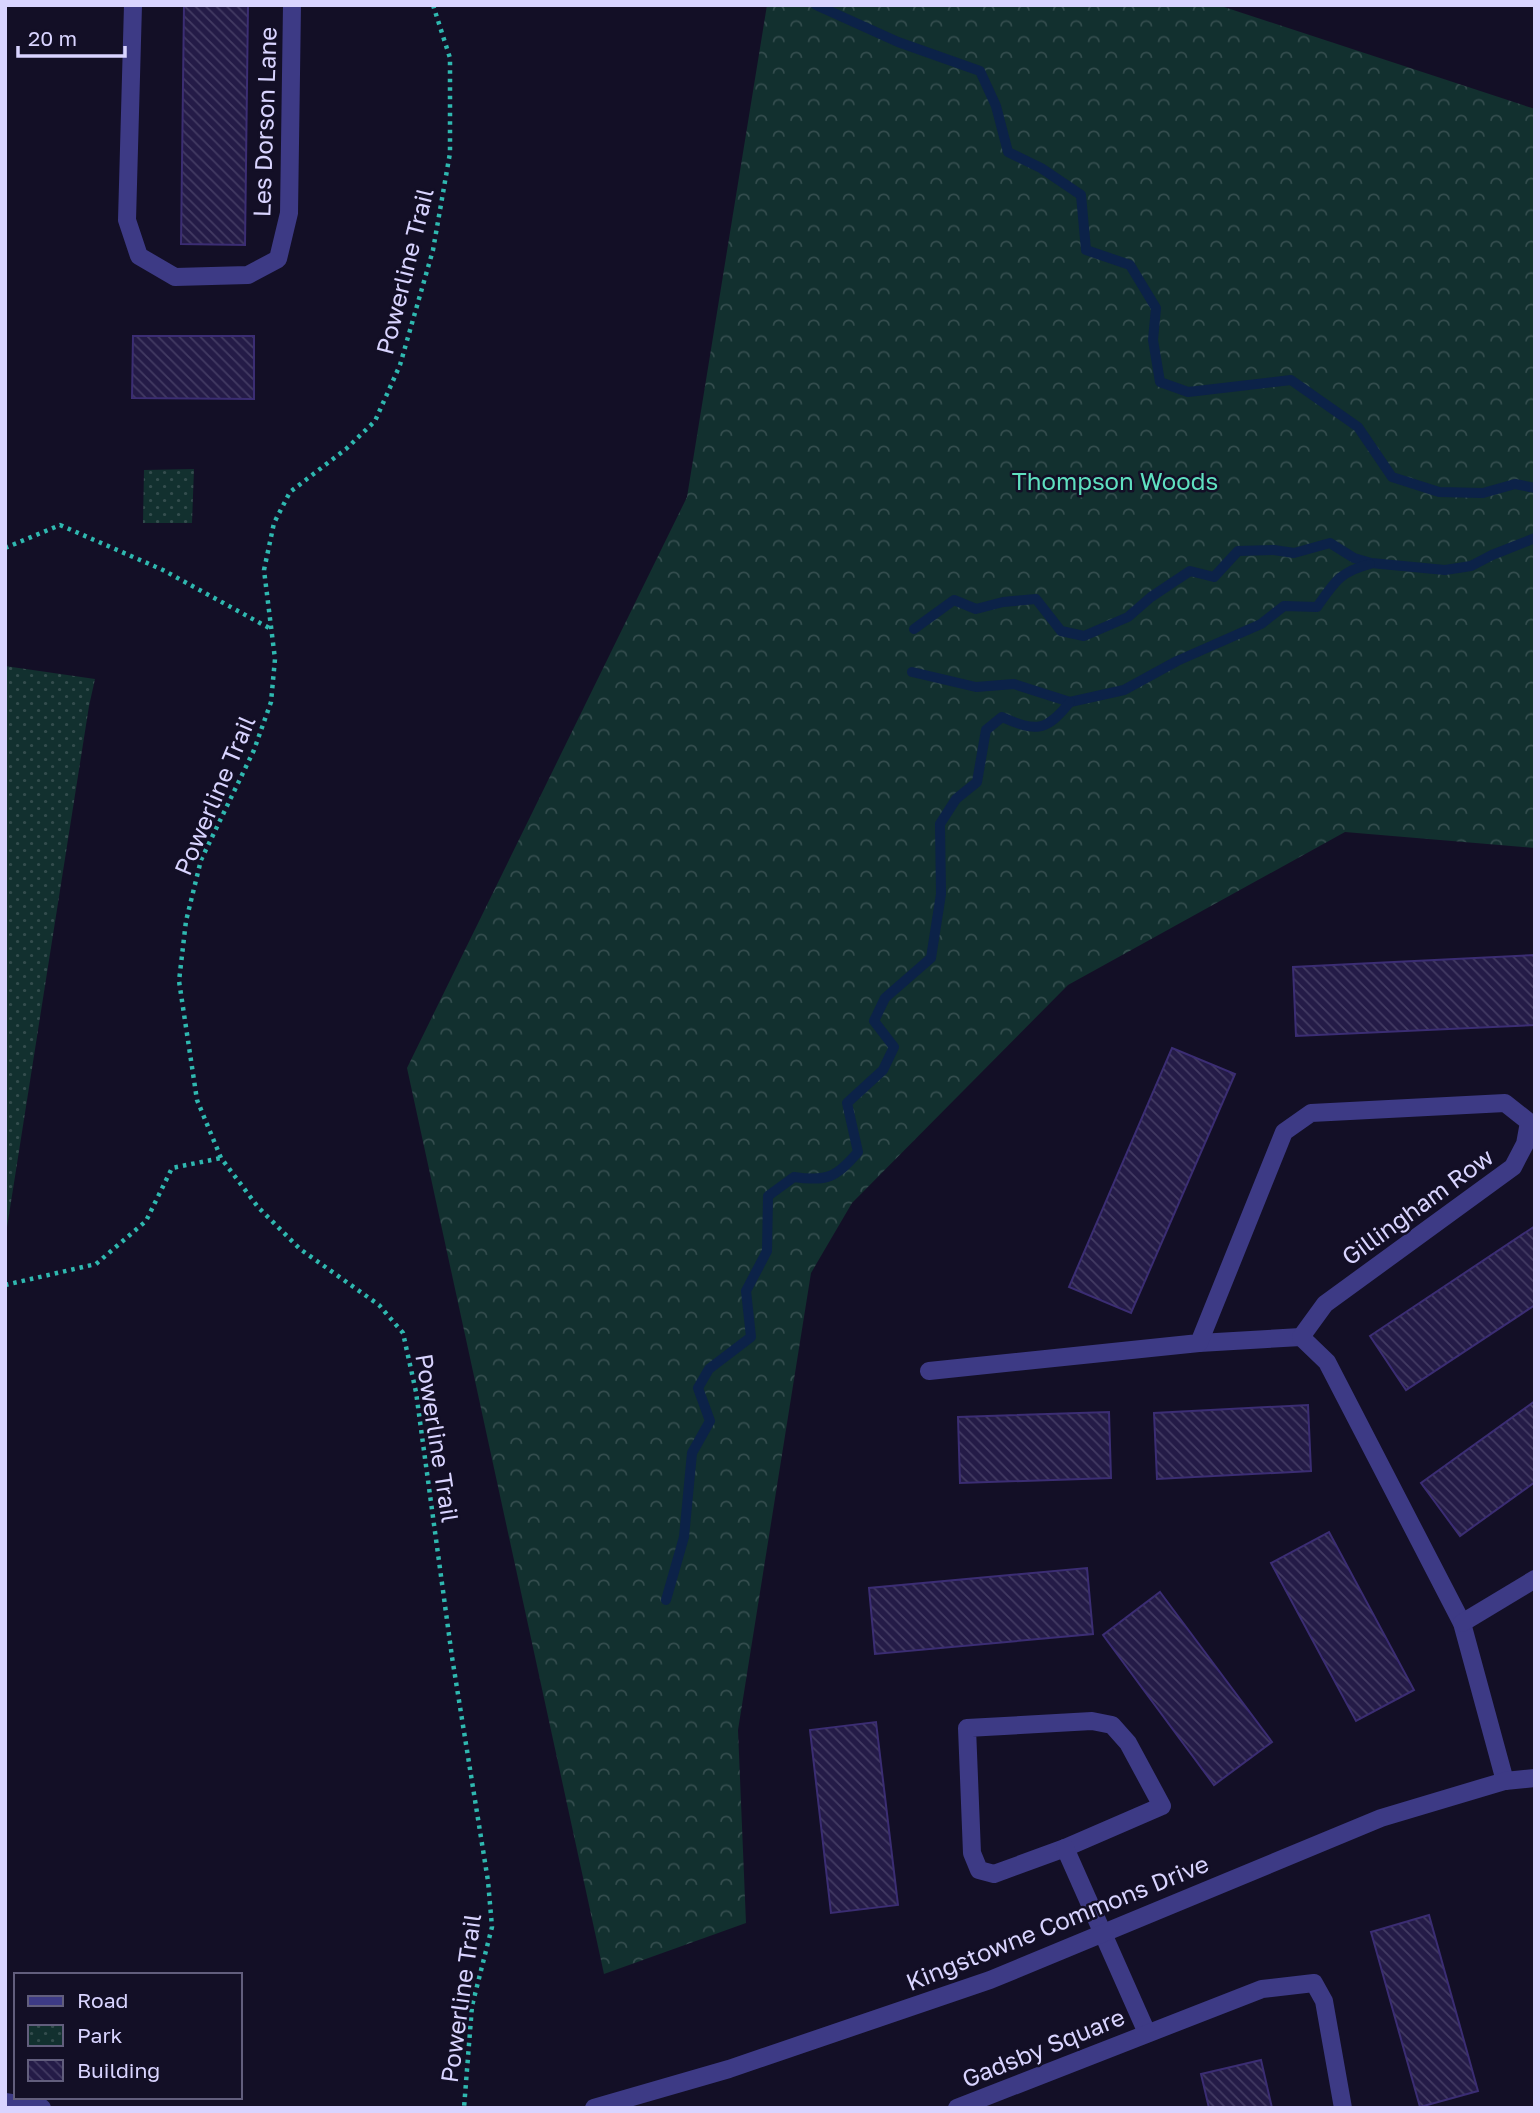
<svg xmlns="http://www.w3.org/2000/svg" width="1540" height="2113" viewBox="0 0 1540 2113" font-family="'Golos Text',sans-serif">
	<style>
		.forest { fill: url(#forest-crowns) }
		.park { fill: url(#park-dots) }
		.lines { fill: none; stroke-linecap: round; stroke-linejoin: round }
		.stream { stroke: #0c2248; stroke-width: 10 }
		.building { fill: url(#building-back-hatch); stroke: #3b2d73; stroke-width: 2 }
		.path { stroke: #2fb8b0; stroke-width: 4.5; stroke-dasharray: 3.5 5; stroke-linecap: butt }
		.minor { stroke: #3d3a85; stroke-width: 18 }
		.labels { text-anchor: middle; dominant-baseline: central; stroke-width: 5; stroke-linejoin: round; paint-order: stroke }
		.street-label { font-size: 24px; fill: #d9d4ff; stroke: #130f26 }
		.park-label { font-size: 24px; fill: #5fe0c0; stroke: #130f26 }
	</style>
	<defs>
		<pattern id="forest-crowns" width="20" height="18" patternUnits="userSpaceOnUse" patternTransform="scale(1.75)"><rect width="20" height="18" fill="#12302f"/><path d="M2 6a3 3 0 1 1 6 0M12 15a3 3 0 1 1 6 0" fill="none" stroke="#344d4e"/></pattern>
		<pattern id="park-dots" width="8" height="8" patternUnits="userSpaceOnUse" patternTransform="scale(1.75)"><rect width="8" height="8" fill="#12302f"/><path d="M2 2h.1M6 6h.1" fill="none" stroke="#344d4e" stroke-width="1.8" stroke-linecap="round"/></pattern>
		<pattern id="building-back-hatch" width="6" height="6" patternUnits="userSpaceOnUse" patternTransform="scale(1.75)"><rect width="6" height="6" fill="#241b47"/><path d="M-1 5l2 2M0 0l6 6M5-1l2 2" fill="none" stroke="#433b63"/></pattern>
	</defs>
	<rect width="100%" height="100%" fill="#130f26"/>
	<polygon class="forest" points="767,5 1218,5 1535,109 1535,848 1345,832 1068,985 852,1203 811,1273 738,1730 746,1923 604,1974 407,1068 687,497"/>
	<g class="park">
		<polygon points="194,469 192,523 143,523 144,470"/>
		<polygon points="5,666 95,679 89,706 5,1240"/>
	</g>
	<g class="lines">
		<g class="stream">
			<polyline points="816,5 898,42 980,71 996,106 1008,152 1041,168 1081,195 1086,250 1130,265 1156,308 1153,340 1160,382 1188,392 1291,380 1358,427 1392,477 1439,492 1483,493 1515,484 1535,488"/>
			<polyline points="914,629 954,600 976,609 1003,602 1036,599 1061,631 1084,636 1128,617 1151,597 1190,571 1214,577 1238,551 1274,550 1294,553 1330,543 1354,558 1371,563 1445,570 1471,566 1492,555 1535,538"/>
			<path d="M912,672L976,687L1014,684L1070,702L1124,690L1177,661L1261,624L1284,606L1317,607C1334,583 1339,572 1370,564"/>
			<path d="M666,1600L684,1537L692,1453L710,1421L698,1388L709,1369L751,1337L746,1291L767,1251L768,1196L794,1177C827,1182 837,1177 858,1152L847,1103L883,1070L894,1047L874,1021L885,998L931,958L941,894L940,824L956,799L977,782L986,730L1002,717C1036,732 1046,732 1070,702"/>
		</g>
	</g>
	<g class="building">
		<polygon points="184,5 248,5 245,245 181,244"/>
		<polygon points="133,336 254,336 254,399 132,398"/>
		<polygon points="1535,955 1535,1025 1296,1036 1293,967"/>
		<polygon points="1172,1048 1235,1074 1131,1313 1069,1287"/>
		<polygon points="1535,1226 1535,1305 1406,1390 1370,1336"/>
		<polygon points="1535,1401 1535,1482 1460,1536 1421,1483"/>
		<polygon points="1308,1405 1311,1471 1157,1479 1154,1413"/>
		<polygon points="1109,1412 1111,1478 960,1483 958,1417"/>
		<polygon points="1329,1532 1414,1690 1356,1721 1271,1563"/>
		<polygon points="1087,1568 1093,1634 875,1654 869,1588"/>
		<polygon points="1160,1592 1272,1742 1214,1785 1103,1635"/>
		<polygon points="876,1722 898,1905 831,1913 810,1730"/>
		<polygon points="1429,1915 1478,2091 1420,2107 1371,1932"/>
		<polygon points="1261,2060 1272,2108 1209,2108 1201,2074"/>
	</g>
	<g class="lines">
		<g class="path">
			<polyline points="433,5 450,58 450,153 433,250 400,365 375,421 346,449 290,492 274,523 264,570 275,659 271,702 254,750 201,860 186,921 179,981 197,1100 221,1158 258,1207 300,1249 379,1305 403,1333 416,1392 452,1657 488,1881 492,1927 472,2006 464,2108"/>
			<polyline points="5,548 60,525 163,570 271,629"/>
			<polyline points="5,1285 96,1264 146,1221 172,1168 221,1158"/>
		</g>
		<g class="minor">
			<polyline points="133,5 127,220 139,256 175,277 248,275 278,259 289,213 292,5"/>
			<polyline points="1199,1343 1301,1337"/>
			<polyline points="929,1371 1199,1343 1284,1132 1311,1113 1505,1103 1529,1122 1525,1144 1513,1167 1325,1304 1301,1337 1327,1362 1462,1623 1505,1781"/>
			<polyline points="1462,1623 1535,1579"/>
			<polygon points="1092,1721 1112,1725 1128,1743 1162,1806 1065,1848 994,1874 979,1870 972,1853 967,1728"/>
			<polyline points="1065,1848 1147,2033"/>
			<polyline points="5,2102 42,2108"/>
			<polyline points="594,2108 729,2069 990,1980 1381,1818 1505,1781 1535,1778"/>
			<polyline points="957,2108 1262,1989 1314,1983 1324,2001 1343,2108"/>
		</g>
	</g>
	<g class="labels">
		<g class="street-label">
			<text transform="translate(264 122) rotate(-88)">Les Dorson Lane</text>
			<text transform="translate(404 271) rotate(-76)">Powerline Trail</text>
			<text transform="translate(214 795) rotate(-67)">Powerline Trail</text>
			<text transform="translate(1417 1206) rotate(-36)">Gillingham Row</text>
			<text transform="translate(438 1438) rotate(81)">Powerline Trail</text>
			<text transform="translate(1057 1922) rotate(-22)">Kingstowne Commons Drive</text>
			<text transform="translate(460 1998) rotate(-82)">Powerline Trail</text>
			<text transform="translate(1043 2047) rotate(-22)">Gadsby Square</text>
		</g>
		<g class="park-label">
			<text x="1115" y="480">Thompson Woods</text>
		</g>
	</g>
	<rect width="1540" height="2113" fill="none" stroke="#d9d4ff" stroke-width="14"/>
	<rect x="14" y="1973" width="228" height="126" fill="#130f26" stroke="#625e7d" stroke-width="2"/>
	<rect x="28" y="1996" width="35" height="10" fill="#3d3a85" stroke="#625e7d" stroke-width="2"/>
	<text x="77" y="2008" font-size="21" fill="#d9d4ff">Road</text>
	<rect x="28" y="2025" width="35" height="21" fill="url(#park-dots)" stroke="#625e7d" stroke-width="2"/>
	<text x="77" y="2043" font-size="21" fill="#d9d4ff">Park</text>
	<rect x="28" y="2060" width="35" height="21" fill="url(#building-back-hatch)" stroke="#625e7d" stroke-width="2"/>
	<text x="77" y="2078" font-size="21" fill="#d9d4ff">Building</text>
	<path d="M18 46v10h107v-10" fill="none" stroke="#d9d4ff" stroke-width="3.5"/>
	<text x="28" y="46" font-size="21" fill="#d9d4ff" stroke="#130f26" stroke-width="5" paint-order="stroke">20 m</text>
</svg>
